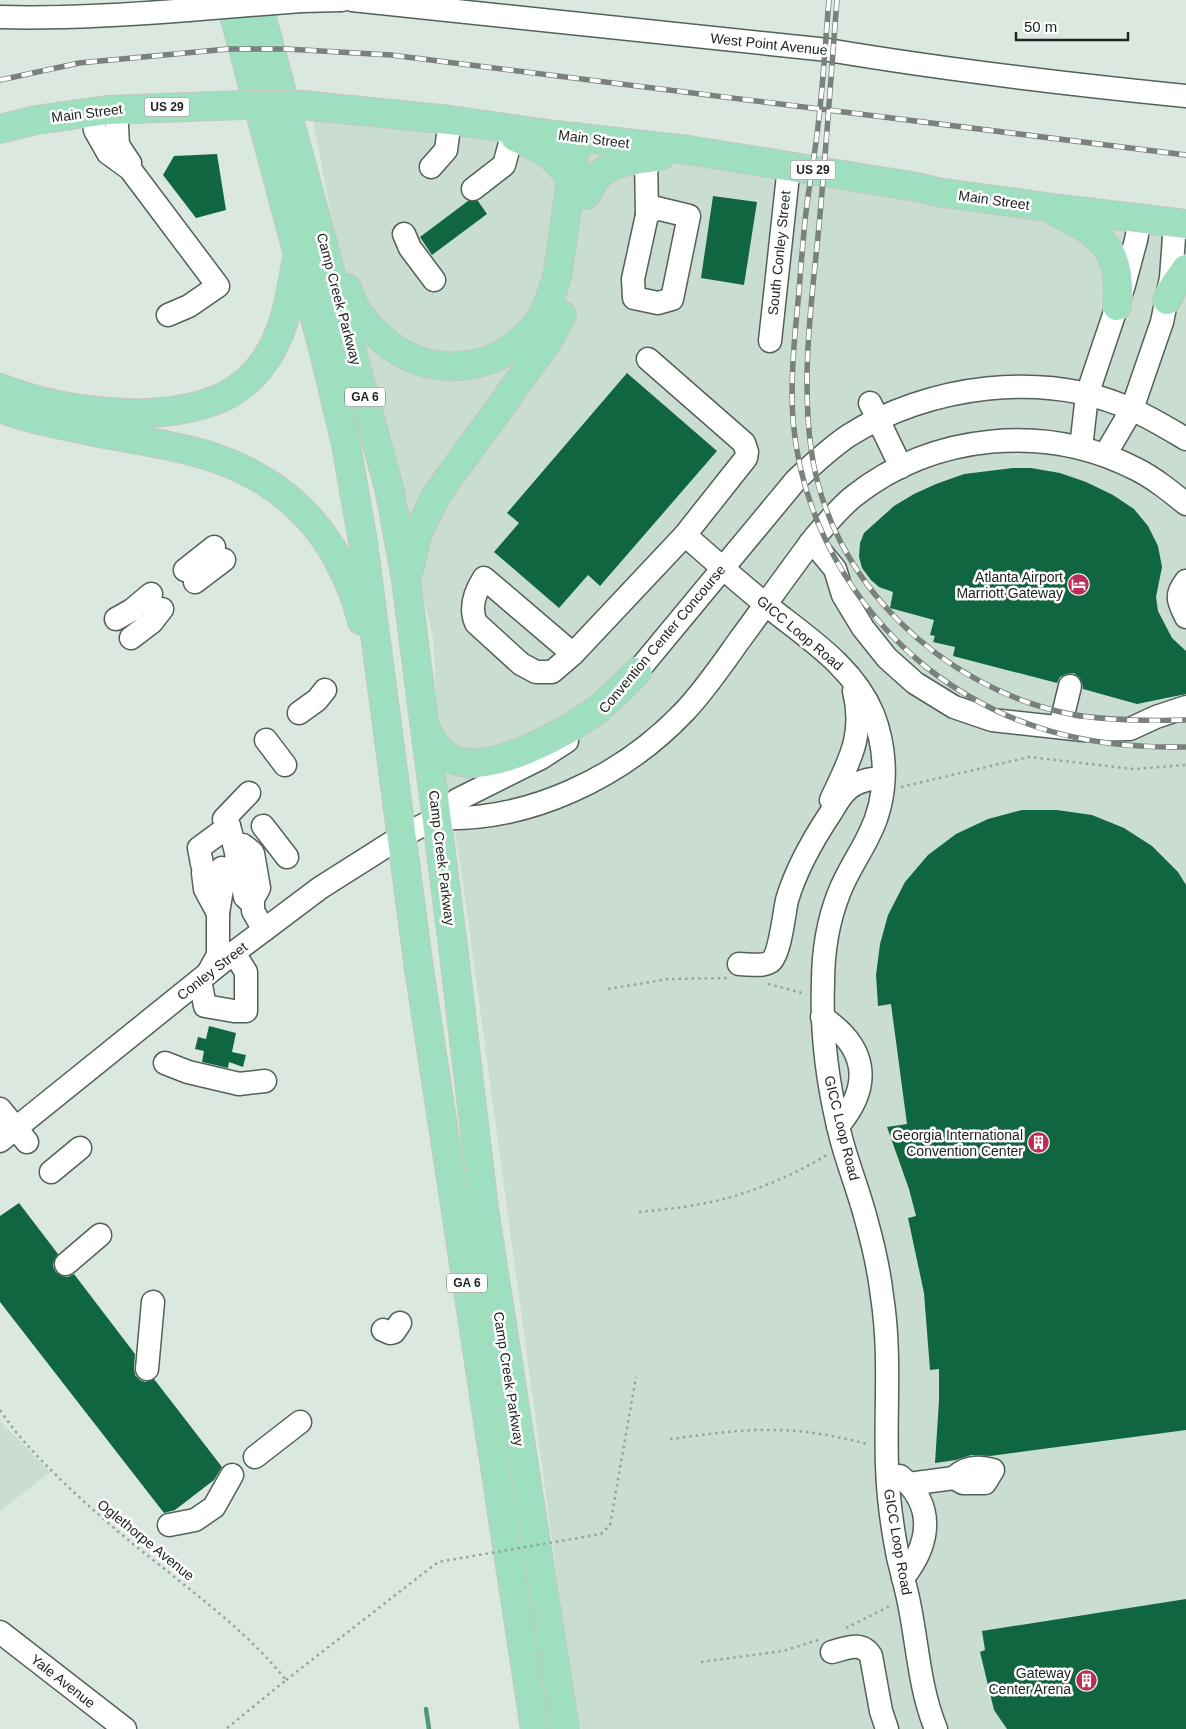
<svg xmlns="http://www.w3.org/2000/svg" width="1186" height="1729" viewBox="0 0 1186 1729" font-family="Helvetica,sans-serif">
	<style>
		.built { fill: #c9ded1 }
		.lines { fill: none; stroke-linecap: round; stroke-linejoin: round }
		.stream { stroke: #509872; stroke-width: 4.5 }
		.building { fill: #116642 }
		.minor-casing { stroke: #546059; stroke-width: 25 }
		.major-casing { stroke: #c5c6c6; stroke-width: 30 }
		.path { stroke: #98a39d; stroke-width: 2.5; stroke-dasharray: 2.5 4; stroke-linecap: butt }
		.minor { stroke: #fff; stroke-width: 22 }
		.major { stroke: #9ddfbe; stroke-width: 28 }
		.rail-casing { stroke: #78817b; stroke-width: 5.5 }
		.rail { stroke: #fff; stroke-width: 4; stroke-dasharray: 11; stroke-linecap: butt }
		.minor-bridge-casing { stroke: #546059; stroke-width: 25; stroke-linecap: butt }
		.major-bridge-casing { stroke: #c5c6c6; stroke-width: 30; stroke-linecap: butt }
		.path-bridge { stroke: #98a39d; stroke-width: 2.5; stroke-dasharray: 2.5 4; stroke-linecap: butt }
		.minor-bridge { stroke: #fff; stroke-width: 22 }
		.major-bridge { stroke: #9ddfbe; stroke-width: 28 }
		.labels { text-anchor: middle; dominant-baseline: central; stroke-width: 5; stroke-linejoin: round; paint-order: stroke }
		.shield { fill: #fff; stroke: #636664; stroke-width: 1 }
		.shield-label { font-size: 12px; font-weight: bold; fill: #202522 }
		.street-label { font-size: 14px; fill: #202522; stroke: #fff }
		.poi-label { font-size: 14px; fill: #202522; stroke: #fff; text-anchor: end }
	</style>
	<rect width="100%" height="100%" fill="#dae8e0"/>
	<g class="built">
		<polygon points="312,116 732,169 1186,235 1186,1729 581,1729 573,1695 461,869 438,730 433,637 331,215"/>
		<polygon points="0,1421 50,1472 0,1511"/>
	</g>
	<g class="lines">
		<polyline class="stream" points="426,1709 429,1729"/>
	</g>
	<g class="building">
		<polygon points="217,154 226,210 196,218 163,175 174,156"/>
		<polygon points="713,196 757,202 744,285 701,278"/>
		<polygon points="468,201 478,201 487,214 432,255 420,237"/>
		<polygon points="627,373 717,451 600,586 588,575 559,608 494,552 519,523 507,513"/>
		<polygon points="1013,468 1031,468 1060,473 1086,482 1113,495 1134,509 1148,526 1158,546 1162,567 1156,597 1158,611 1172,638 1186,651 1186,694 1137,704 1083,689 1082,682 1079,677 1074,673 1066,674 1060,677 1057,683 953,656 955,647 933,642 935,636 930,635 934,620 890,608 893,592 879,587 871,580 862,568 859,557 860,543 864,533 894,506 914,494 936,484 964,474"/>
		<polygon points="1022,810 1057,810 1092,815 1124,828 1152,846 1178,872 1186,885 1186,1430 990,1456 971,1455 956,1460 935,1463 939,1400 939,1369 930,1370 924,1293 908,1218 916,1216 909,1189 887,1127 907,1124 891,1004 878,1006 876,975 880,944 888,915 905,882 928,855 956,834 988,819"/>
		<polygon points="209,1026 236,1033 232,1052 246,1055 243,1067 229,1062 228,1068 202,1062 204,1051 195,1049 198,1037 206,1039"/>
		<polygon points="19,1203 58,1254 54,1260 53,1266 56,1272 62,1276 68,1277 74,1274 135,1354 134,1368 135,1375 140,1380 145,1382 154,1379 222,1467 214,1480 175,1510 164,1513 0,1302 0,1216"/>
		<polygon points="1186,1599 1186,1729 1007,1729 994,1710 980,1652 985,1650 982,1631"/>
	</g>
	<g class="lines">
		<defs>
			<g id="minor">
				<path d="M352,0L828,50C947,70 1066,84 1186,96"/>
				<polyline points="301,1 342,0"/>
				<path d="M0,17C63,19 125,15 188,10"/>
				<polyline points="116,109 118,145 130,163"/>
				<polyline points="92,111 95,130 108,153 130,169 218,286 189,306 168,315"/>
				<polyline points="646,158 647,215"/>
				<polyline points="431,167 446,150 450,120"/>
				<polyline points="473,189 504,165 512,136"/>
				<polygon points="656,208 689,216 672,299 658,303 634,298 633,279 647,215"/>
				<polyline points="404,234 410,248 434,280"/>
				<polyline points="770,341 789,166"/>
				<polyline points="648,359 744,443 747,452 746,458 685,535"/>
				<polyline points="870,403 901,467"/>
				<polyline points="1081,448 1087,395 1124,285 1136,240 1140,219"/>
				<polyline points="1105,455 1132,409 1162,322 1171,278 1175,223"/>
				<polyline points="810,543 821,552 835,569 843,595 863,628 887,658 915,683 954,707 992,720 1083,730 1130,729 1156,717 1186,707"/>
				<polyline points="185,570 214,547"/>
				<path d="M1186,581C1174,596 1179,602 1186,617"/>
				<polyline points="195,582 224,560"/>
				<polyline points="116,619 132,610 151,594"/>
				<polyline points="131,638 152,622 162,609"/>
				<path d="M573,654L484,578C475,592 469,607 476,623L521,664L536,672H552L573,654L685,535C711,558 737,581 764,603C804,636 852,664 873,714C888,753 888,798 869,835C860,854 847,872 839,893C828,921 823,952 823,983C821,1035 828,1087 841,1138C848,1165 859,1192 866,1219C873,1244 879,1270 882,1296C891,1353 885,1409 887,1466C888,1497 892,1527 898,1557C902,1574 907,1591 910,1608C918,1649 920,1690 936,1729"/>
				<path d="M627,684L796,480C812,465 829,449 848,436C928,385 1045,369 1133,410C1151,418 1169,429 1186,439"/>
				<polyline points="299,713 317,700 325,690"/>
				<polyline points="1060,727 1070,686"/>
				<polyline points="266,740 285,765"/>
				<path d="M831,800C849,761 865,736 854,691"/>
				<path d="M437,818C528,822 621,778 684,712C705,690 723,663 741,638C766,604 790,570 815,537C827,523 839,508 854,496C934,433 1046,423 1136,469C1154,478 1170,491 1186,504"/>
				<polyline points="224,819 249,793"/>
				<polyline points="229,826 235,848 245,897 253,904 253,911 264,930"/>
				<polyline points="263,826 287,857"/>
				<polyline points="243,845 253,853 259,888 253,899"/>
				<polyline points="202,864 199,848 229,826"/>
				<polyline points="203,873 205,889 218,913 218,955 208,973"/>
				<polyline points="218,913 224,877 222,868"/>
				<path d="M739,964C749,964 762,967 770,962C780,955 784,914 787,900C796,870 812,841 830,814C835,806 840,796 848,789C858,780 871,779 883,778"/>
				<polyline points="200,980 205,1006 234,1011 246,1011 246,972 234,953"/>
				<path d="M822,1017C867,1047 873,1085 838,1126"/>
				<polyline points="165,1063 188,1072 239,1084 265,1081"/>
				<polyline points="0,1109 27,1142"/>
				<polyline points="0,1141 232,954 320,888 402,836 437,818 457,800 541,758 567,741"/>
				<polyline points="51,1172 80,1148"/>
				<polyline points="66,1264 100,1235"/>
				<polyline points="383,1330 390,1333 394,1332 400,1323"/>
				<polyline points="147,1369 153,1302"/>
				<polyline points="255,1457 300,1422"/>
				<path d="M900,1476C936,1506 930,1544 903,1578"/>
				<path d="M909,1484L954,1478L963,1483H985L993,1470C979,1466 965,1467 954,1478"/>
				<polyline points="169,1525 195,1520 214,1507 232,1475"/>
				<polyline points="0,1632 125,1729"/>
				<path d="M832,1652C847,1648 862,1641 871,1656L881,1711L887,1729"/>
			</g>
			<g id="major">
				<polyline points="230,0 323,348 346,444 363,542 419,969 535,1729"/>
				<polyline points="257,0 390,492 406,580 453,946 484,1209 565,1729"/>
				<polyline points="302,105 450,120 555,135 688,150 917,187 937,192 1046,207 1186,224"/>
				<polyline points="0,129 36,120 107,110 243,105"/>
				<path d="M515,137C539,147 558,157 571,180"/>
				<path d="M586,195C604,158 623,163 660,156"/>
				<path d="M1058,213C1104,234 1123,254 1117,306"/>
				<path d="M347,288C349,293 351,300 354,306C358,314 366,323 373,330C416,377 483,379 529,333C546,317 552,294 558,272L577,137"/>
				<polyline points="1167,300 1174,286 1186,269"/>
				<path d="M0,388C61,412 153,424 216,400C234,393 252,379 263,363C285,334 290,297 296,263"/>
				<path d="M0,408C30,420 64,425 95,432C131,439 168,444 203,454C289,480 339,535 362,621"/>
				<polyline points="409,569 418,532 437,494 548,341 562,315"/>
				<path d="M426,729C432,741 438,752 450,758C488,778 567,732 598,709C612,698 624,685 637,672"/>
			</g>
		</defs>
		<use href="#minor" class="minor-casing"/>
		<use href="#major" class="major-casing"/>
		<g class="path">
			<polyline points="901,787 1029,757 1134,769 1186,765"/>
			<polyline points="768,984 806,994"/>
			<polyline points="608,989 668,979 728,978"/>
			<path d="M639,1212C659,1210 680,1208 701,1204C745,1196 788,1178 827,1155"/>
			<path d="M0,1410C15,1433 33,1452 52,1471C85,1504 120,1534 157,1563C203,1600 249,1634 286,1680L226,1729"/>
			<path d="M670,1439C704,1435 739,1429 773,1430C804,1430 837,1436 867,1444"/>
			<polyline points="846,1628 892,1605"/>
			<polyline points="701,1662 783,1651 818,1640"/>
		</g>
		<use href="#minor" class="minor"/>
		<use href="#major" class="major"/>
		<defs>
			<g id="rail">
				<path d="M829,0C825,45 823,89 817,134C814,160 809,186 806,212C803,239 801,265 799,291C795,334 790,377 793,420C801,517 851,606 926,667C1004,728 1088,749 1186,747"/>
				<path d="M837,0C831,75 826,151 819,226C812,299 801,374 811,448C828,581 942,688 1070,714C1108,721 1148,721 1186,720"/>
				<polyline points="0,80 79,63 228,49 286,49 391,55 1186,155"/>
			</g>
		</defs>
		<use href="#rail" class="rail-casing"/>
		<use href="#rail" class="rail"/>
		<defs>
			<polyline id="minor-bridge" points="188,10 301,1"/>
			<polyline id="major-bridge" points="243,105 302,105"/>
		</defs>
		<use href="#minor-bridge" class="minor-bridge-casing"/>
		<use href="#major-bridge" class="major-bridge-casing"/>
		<polyline class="path-bridge" points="286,1680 438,1562 601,1534 610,1525 636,1377"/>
		<use href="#minor-bridge" class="minor-bridge"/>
		<use href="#major-bridge" class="major-bridge"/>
	</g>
	<defs>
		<symbol id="hotel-disc" viewBox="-11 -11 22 22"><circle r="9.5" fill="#bc2d56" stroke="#fff"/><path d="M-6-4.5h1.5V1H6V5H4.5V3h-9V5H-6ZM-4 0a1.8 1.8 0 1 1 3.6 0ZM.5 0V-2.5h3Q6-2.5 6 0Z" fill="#fff"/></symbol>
		<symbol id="building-disc" viewBox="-11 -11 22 22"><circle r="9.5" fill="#bc2d56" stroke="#fff"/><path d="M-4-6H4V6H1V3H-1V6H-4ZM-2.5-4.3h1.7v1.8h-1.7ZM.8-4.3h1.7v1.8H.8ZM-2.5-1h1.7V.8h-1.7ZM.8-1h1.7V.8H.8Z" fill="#fff"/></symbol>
	</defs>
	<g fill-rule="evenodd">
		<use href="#hotel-disc" x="1066" y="572" width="25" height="25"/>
		<use href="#building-disc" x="1026" y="1130" width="25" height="25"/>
		<use href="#building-disc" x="1074" y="1668" width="25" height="25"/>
	</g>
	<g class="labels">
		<g class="shield">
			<rect x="144.5" y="97.5" width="45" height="19" rx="4"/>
			<rect x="790.5" y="160.5" width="45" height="19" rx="4"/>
			<rect x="345" y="387.5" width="40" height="19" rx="4"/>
			<rect x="447" y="1273.5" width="40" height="19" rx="4"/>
		</g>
		<g class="shield-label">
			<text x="167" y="107">US 29</text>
			<text x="813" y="170">US 29</text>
			<text x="365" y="397">GA 6</text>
			<text x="467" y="1283">GA 6</text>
		</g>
		<g class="street-label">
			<text transform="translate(769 44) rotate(6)">West Point Avenue</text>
			<text transform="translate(87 113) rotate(-7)">Main Street</text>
			<text transform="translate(594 139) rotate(7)">Main Street</text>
			<text transform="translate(994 200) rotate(8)">Main Street</text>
			<text transform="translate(779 253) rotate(-84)">South Conley Street</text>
			<text transform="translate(339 299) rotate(75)">Camp Creek Parkway</text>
			<text transform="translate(800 633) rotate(40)">GICC Loop Road</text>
			<text transform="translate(662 639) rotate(-50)">Convention Center Concourse</text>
			<text transform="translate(442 858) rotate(83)">Camp Creek Parkway</text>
			<text transform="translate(212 971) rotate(-38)">Conley Street</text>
			<text transform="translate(842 1128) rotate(76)">GICC Loop Road</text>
			<text transform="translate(509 1379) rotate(81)">Camp Creek Parkway</text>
			<text transform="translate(146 1540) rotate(39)">Oglethorpe Avenue</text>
			<text transform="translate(898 1542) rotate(80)">GICC Loop Road</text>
			<text transform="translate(63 1681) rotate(38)">Yale Avenue</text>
		</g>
		<g class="poi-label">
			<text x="1063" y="577">Atlanta Airport<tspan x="1063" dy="16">Marriott Gateway</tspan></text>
			<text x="1023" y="1135">Georgia International<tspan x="1023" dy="16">Convention Center</tspan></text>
			<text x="1071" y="1673">Gateway<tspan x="1071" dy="16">Center Arena</tspan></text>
		</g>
	</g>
	<path d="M1016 32v8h112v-8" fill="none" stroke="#202522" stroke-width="2.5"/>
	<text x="1024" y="32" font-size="15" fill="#202522" stroke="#ffffff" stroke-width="4" paint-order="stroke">50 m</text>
</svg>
